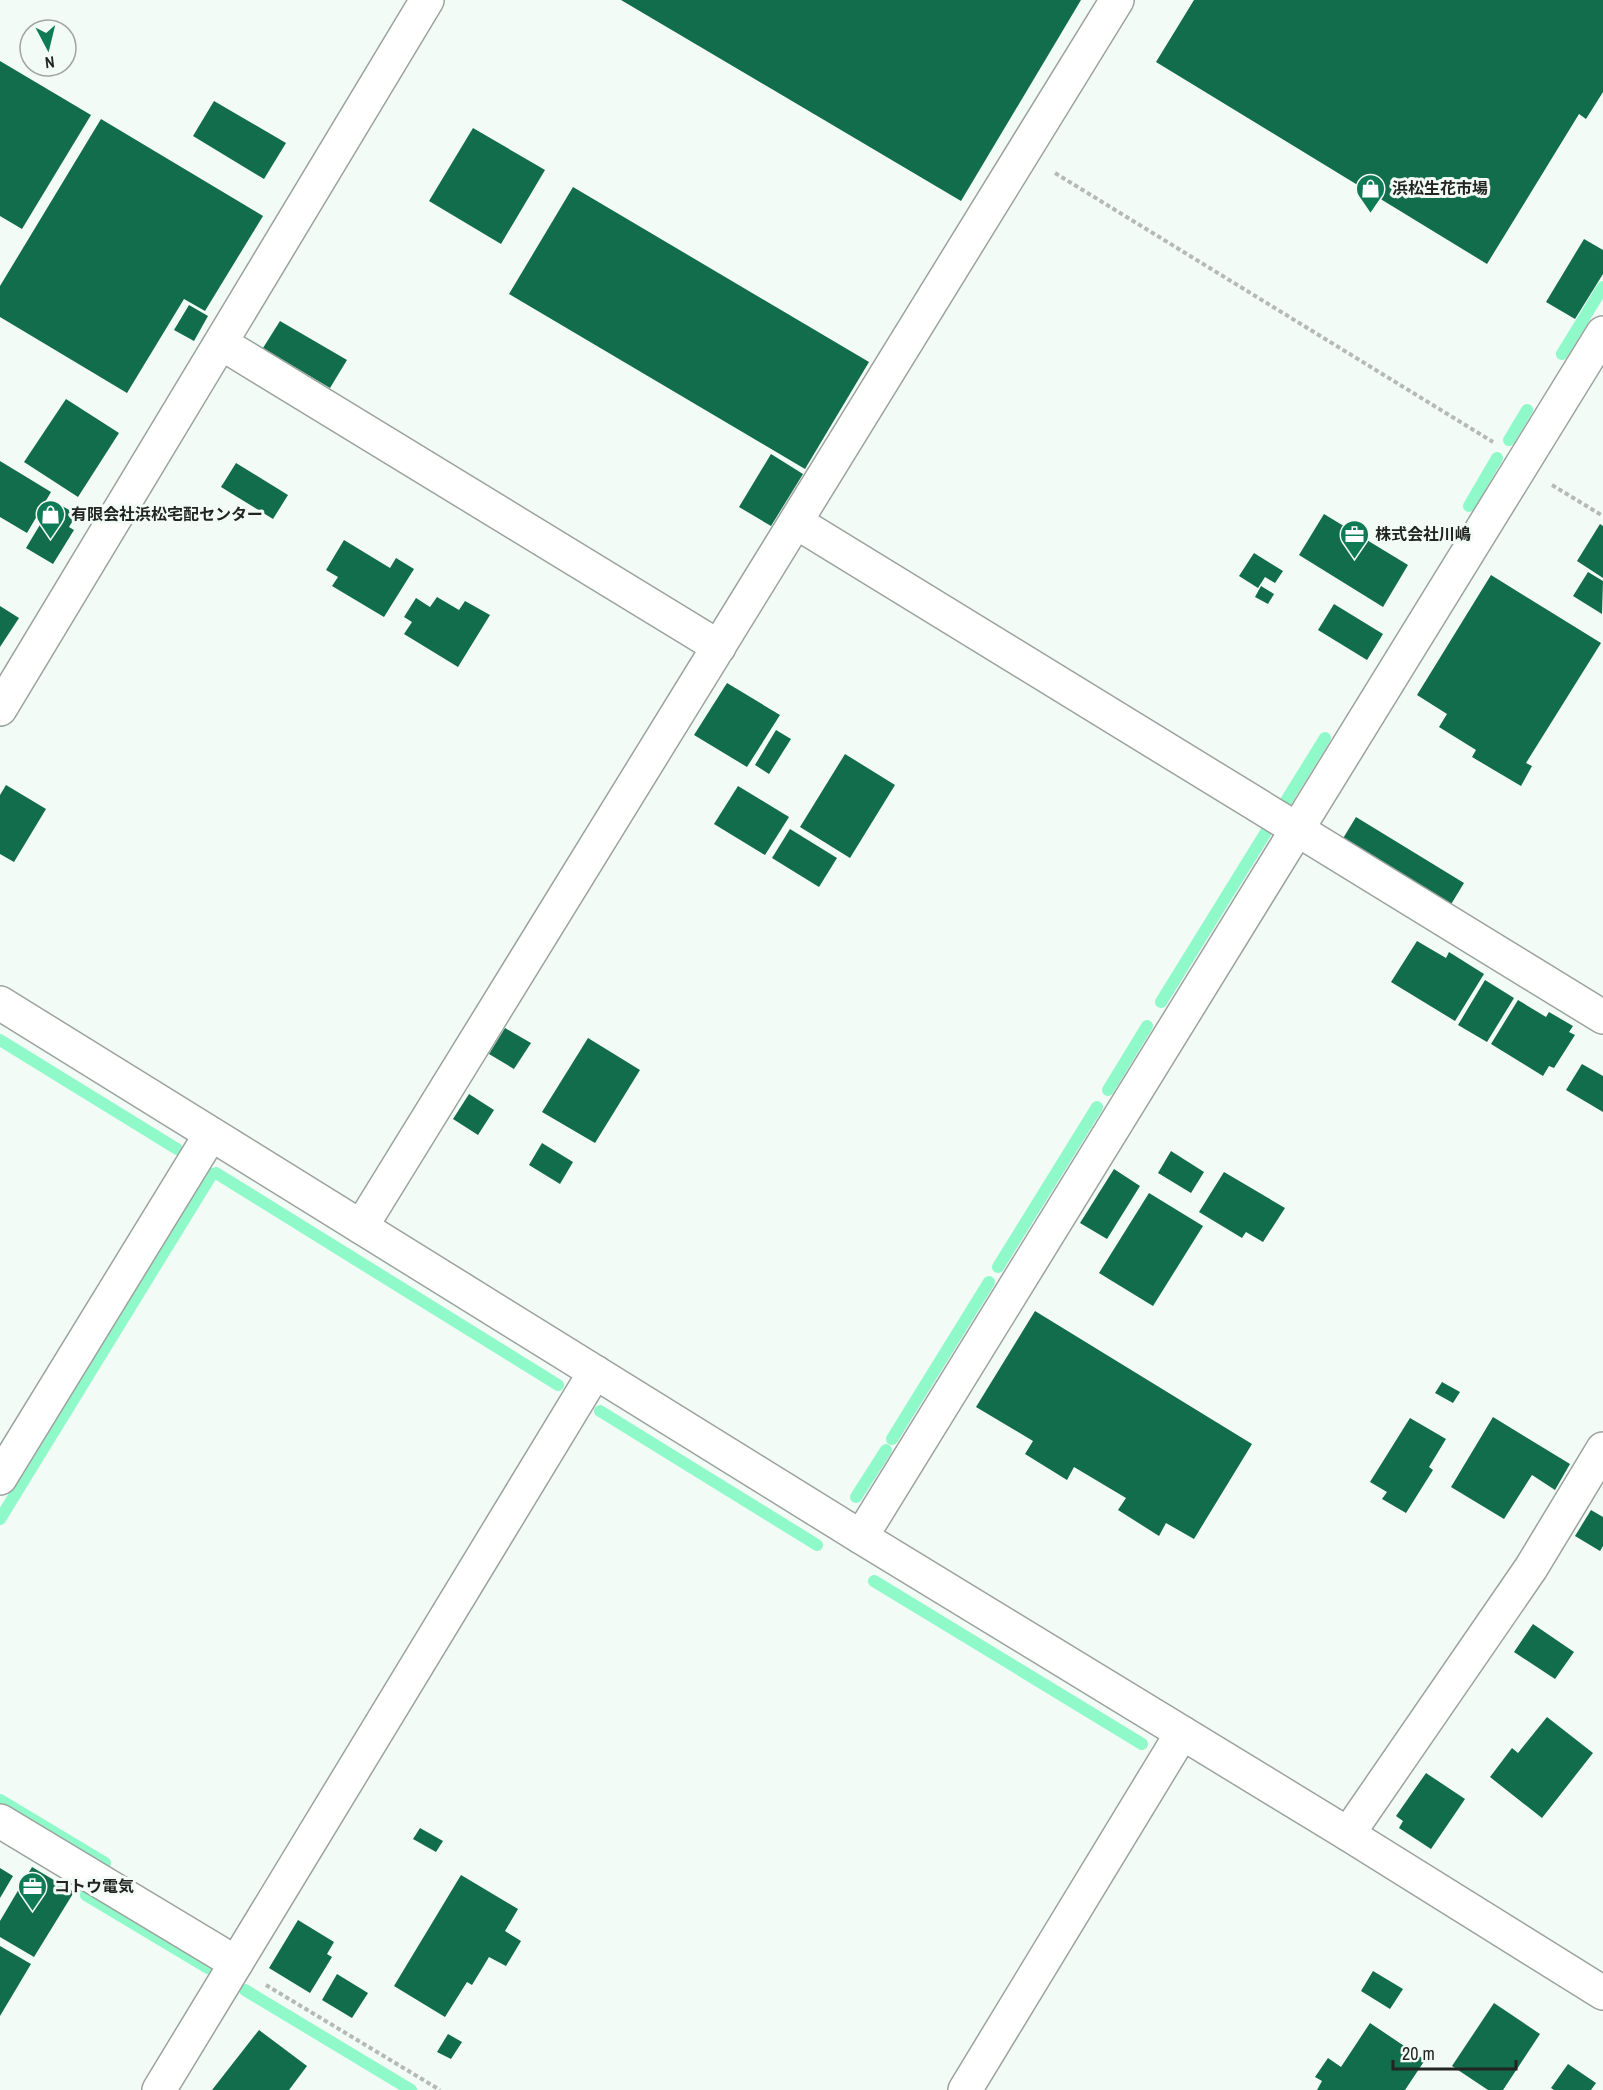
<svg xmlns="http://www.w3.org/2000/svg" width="1603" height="2090" viewBox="0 0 1603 2090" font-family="'Archivo Narrow','Noto Sans JP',sans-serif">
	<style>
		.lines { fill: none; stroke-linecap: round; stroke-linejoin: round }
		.stream { stroke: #8ff9c9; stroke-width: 12 }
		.building { fill: #126d4c }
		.minor-casing { stroke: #9ca39f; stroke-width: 36 }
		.path { stroke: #b4bbb7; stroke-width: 4; stroke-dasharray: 4.5 3; stroke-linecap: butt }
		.minor { stroke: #fff; stroke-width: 33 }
		.labels { text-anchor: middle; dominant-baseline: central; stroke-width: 6; stroke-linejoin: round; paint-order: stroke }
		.poi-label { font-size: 16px; font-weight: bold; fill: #222523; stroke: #f3fbf6; text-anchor: start }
	</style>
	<rect width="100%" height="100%" fill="#f3fbf6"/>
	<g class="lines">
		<g class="stream">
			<polyline points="1562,354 1603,287"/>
			<polyline points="1509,440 1527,410"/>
			<polyline points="1469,506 1497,458"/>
			<polyline points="1281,809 1325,738"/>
			<polyline points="1161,1002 1271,824"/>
			<polyline points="0,1040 177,1149"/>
			<polyline points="1108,1090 1147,1026"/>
			<polyline points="216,1173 558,1385"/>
			<polyline points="998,1267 1097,1107"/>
			<polyline points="600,1411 817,1545"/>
			<polyline points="892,1439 989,1282"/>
			<polyline points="856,1497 886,1450"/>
			<polyline points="0,1519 212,1174"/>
			<polyline points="874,1581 1142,1744"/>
			<polyline points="0,1800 105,1863 103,1866"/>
			<polyline points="87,1892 86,1895 208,1968"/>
			<polyline points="245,1990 411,2090"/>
		</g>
	</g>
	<g class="building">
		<polygon points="621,0 1081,0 961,201"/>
		<polygon points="1194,0 1603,0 1603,92 1586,119 1579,114 1487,264 1156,62"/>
		<polygon points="0,61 91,115 22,229 0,216"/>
		<polygon points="214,101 286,143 264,179 193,136"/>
		<polygon points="101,119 263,216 205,311 184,299 127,393 0,317 0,286"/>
		<polygon points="473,128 545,170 501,244 429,201"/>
		<polygon points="573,187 869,362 805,469 509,294"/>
		<polygon points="1584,239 1603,250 1603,274 1575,319 1546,302"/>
		<polygon points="189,305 208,316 194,341 174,330"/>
		<polygon points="280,321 347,360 330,388 263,348"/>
		<polygon points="66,399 119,433 78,497 24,462"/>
		<polygon points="771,454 803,474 771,526 739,507"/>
		<polygon points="0,461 51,492 27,533 0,517"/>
		<polygon points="236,463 288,495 273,519 221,487"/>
		<polygon points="60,505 77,514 69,527 74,530 53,564 26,548 47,513 52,516"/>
		<polygon points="1324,514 1408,565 1383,607 1299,555"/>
		<polygon points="1600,524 1603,526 1603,578 1577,561"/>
		<polygon points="344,540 390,568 396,558 414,569 384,617 332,586 338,577 326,570"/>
		<polygon points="1254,553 1283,571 1275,583 1265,577 1258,588 1239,576"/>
		<polygon points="1588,572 1603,581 1602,614 1573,596"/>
		<polygon points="1491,575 1601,643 1526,763 1532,766 1521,786 1472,757 1476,750 1439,727 1447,714 1417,695"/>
		<polygon points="1261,586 1274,594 1268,604 1255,597"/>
		<polygon points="437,597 459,610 465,601 490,615 458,667 404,634 412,622 404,617 416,598 430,607"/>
		<polygon points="1334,604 1383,634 1367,660 1318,630"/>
		<polygon points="0,606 19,618 0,647"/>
		<polygon points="727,683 780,715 747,767 694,735"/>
		<polygon points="776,730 791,739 769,774 755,765"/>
		<polygon points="845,754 895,785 850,858 800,827"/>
		<polygon points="6,785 46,809 14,862 0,854 0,795"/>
		<polygon points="738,786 789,817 765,855 714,824"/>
		<polygon points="1356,817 1464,883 1447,911 1339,845"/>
		<polygon points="790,829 837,858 819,887 772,858"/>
		<polygon points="1417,941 1446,958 1449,952 1484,974 1455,1021 1391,982"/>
		<polygon points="1485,980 1514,998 1487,1042 1458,1025"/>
		<polygon points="1518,1000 1546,1017 1549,1012 1573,1026 1569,1032 1575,1035 1554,1068 1549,1066 1543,1076 1491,1044"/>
		<polygon points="505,1028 531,1043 514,1069 489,1054"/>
		<polygon points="588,1038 640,1070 595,1143 542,1112"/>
		<polygon points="1582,1064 1603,1076 1603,1112 1566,1090"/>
		<polygon points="469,1094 494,1110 478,1135 453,1119"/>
		<polygon points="542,1143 573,1162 560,1184 529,1165"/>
		<polygon points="1171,1151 1204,1172 1191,1193 1158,1173"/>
		<polygon points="1114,1169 1140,1186 1107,1239 1080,1223"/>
		<polygon points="1224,1172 1285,1208 1263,1242 1246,1232 1242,1238 1199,1212"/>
		<polygon points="1149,1193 1203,1226 1153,1306 1099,1273"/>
		<polygon points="1035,1311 1252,1444 1194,1539 1166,1523 1159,1536 1118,1510 1126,1498 1074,1467 1067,1480 1025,1454 1033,1441 976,1407"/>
		<polygon points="1442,1382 1460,1392 1453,1403 1435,1393"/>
		<polygon points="1493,1417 1570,1464 1555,1490 1532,1475 1504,1519 1451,1487"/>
		<polygon points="1410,1418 1446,1439 1429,1467 1433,1470 1406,1513 1382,1499 1387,1492 1370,1482"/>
		<polygon points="1591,1510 1603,1517 1603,1546 1600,1551 1575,1536"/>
		<polygon points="1533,1624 1574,1652 1555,1679 1514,1652"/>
		<polygon points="1547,1717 1593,1753 1542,1818 1490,1777 1512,1748 1518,1753"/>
		<polygon points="1426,1773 1465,1799 1431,1849 1399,1828 1403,1821 1396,1816"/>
		<polygon points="420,1828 443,1841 436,1852 413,1839"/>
		<polygon points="32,1867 74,1892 34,1957 0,1937 0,1921"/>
		<polygon points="0,1868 13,1876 0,1898"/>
		<polygon points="461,1875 518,1909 505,1931 521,1941 506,1966 489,1957 472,1985 467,1982 445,2017 394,1986"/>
		<polygon points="298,1920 334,1942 327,1954 332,1957 310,1993 269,1968"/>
		<polygon points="0,1946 31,1964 0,2016"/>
		<polygon points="1373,1971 1403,1989 1390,2009 1361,1991"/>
		<polygon points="337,1974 368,1993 352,2018 322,2000"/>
		<polygon points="1494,2003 1540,2034 1503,2090 1488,2090 1452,2066"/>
		<polygon points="1370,2023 1425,2060 1405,2090 1317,2090 1322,2081 1315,2077 1328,2058 1341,2067"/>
		<polygon points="259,2030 307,2066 289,2090 212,2090"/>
		<polygon points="448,2034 462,2042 451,2059 437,2052"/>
		<polygon points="1568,2064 1596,2083 1591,2090 1554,2090 1551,2088"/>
	</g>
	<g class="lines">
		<defs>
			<g id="minor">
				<polyline points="221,343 719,647"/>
				<polyline points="796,522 1603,1017"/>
				<polyline points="0,709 427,0"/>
				<polyline points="0,1003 861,1537 1348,1834 1603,1993"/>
				<polyline points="361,1227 1117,0"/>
				<polyline points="0,1478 211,1134"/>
				<polyline points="861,1537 1603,333"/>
				<polyline points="0,1821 236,1963"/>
				<polyline points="1348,1834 1531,1568 1603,1449"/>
				<polyline points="159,2090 595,1372"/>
				<polyline points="965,2090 1182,1733"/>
			</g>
		</defs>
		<use href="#minor" class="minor-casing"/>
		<g class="path">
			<polyline points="1055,173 1493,442"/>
			<polyline points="1552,485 1603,516"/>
			<polyline points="266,1985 440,2090"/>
		</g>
		<use href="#minor" class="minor"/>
	</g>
	<defs>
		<symbol id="shop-pin" viewBox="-11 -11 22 30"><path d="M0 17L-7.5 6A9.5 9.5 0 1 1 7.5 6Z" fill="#0f7b56" stroke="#f3fbf6"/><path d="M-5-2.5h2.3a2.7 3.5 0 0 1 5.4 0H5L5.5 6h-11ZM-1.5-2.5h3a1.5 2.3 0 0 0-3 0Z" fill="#fff"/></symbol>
		<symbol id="office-pin" viewBox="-11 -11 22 30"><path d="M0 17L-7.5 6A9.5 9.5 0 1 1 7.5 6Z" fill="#0f7b56" stroke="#f3fbf6"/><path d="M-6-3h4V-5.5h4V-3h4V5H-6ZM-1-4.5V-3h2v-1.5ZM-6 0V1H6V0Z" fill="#fff"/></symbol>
	</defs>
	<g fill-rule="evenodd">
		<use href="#shop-pin" x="1354" y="172" width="33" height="45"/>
		<use href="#shop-pin" x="34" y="498" width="33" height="45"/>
		<use href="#office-pin" x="1338" y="518" width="33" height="45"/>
		<use href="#office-pin" x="16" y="1870" width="33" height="45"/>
	</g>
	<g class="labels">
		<g class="poi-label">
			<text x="1392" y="188">浜松生花市場</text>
			<text x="71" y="514">有限会社浜松宅配センター</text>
			<text x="1375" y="534">株式会社川嶋</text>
			<text x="54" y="1886">コトウ電気</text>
		</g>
	</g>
	<g transform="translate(48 48) rotate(173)"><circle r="28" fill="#f3fbf6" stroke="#9fa5a2" stroke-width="1.5"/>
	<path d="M0-4.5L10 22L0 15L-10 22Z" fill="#0f7b56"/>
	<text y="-9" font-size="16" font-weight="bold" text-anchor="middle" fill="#222523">N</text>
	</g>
	<path d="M1393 2060v9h123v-9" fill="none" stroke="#222523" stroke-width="3"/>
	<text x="1402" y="2060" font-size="18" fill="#222523" stroke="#f3fbf6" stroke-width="4.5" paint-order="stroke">20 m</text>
</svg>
